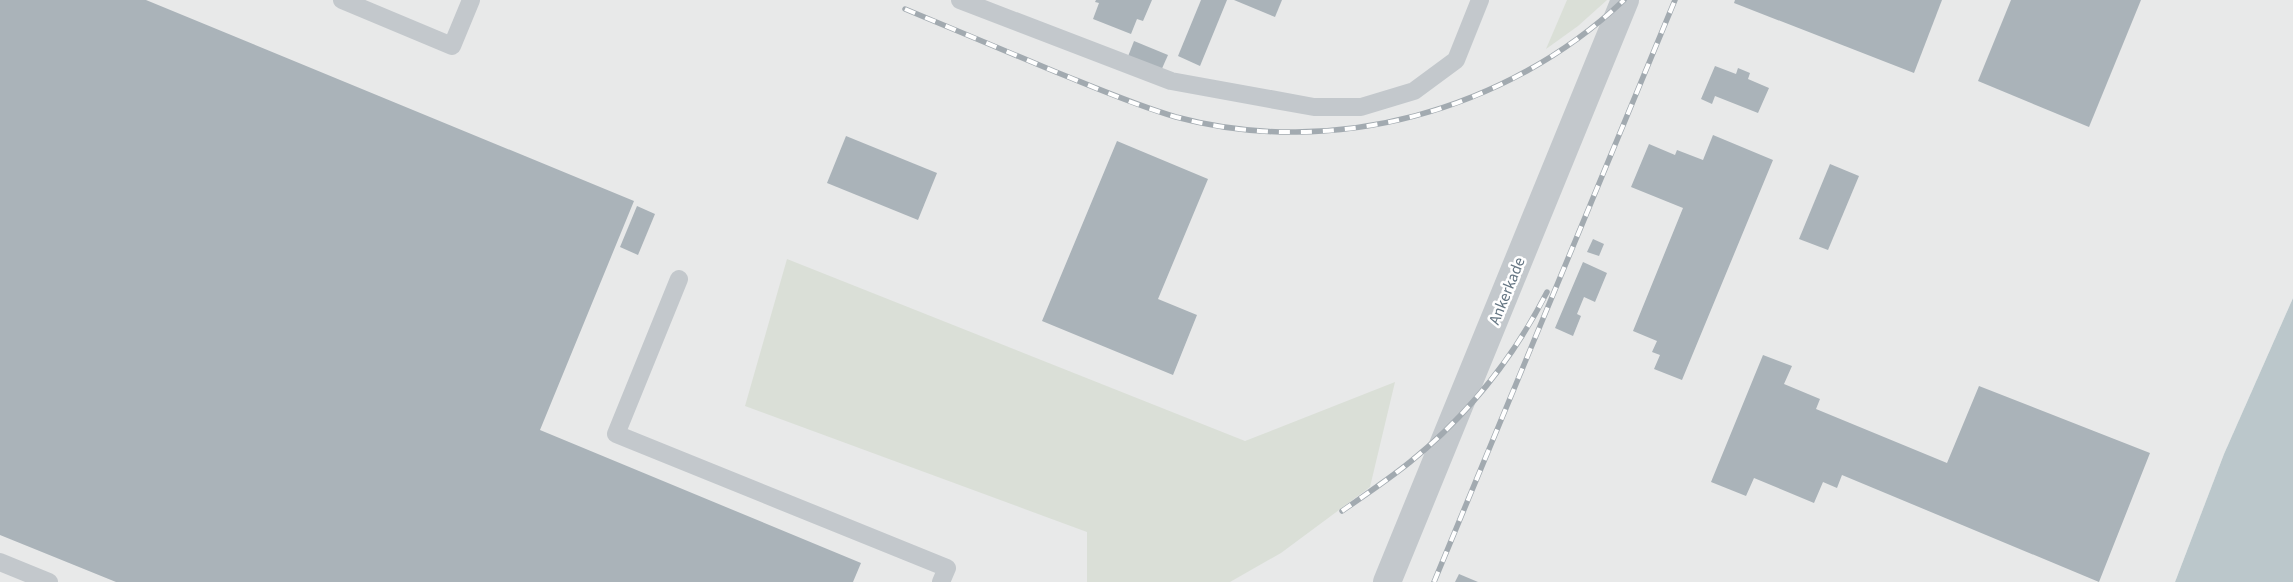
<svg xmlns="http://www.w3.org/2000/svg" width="2293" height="582" viewBox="0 0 2293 582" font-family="'Source Sans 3',sans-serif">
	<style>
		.built { fill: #e8e9e9 }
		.green { fill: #dadfd7 }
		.water { fill: #bbc7cb }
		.building { fill: #aab3b9 }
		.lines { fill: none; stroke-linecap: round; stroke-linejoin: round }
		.service { stroke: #c3c8cc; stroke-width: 18 }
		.minor { stroke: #c3c8cc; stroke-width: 28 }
		.rail-casing { stroke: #a2aab0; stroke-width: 5.5 }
		.rail { stroke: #fff; stroke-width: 4; stroke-dasharray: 11; stroke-linecap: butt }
		.labels { text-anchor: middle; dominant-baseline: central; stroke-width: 5; stroke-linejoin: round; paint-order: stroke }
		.street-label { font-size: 16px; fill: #657683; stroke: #fff }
	</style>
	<rect width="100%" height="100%" fill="#fafaf8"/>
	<polygon class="built" points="0,0 2293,0 2293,298 2224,454 2175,582 0,582"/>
	<g class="green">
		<polygon points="1567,0 1607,0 1578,26 1546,49"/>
		<polygon points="787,259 1245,441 1395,382 1370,487 1281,553 1230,582 1087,582 1087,532 745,406"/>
	</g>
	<polygon class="water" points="2293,298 2293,582 2175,582 2224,454"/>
	<g class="building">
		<polygon points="0,0 146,0 634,201 540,430 861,563 853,582 116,582 0,535"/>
		<polygon points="1096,0 1152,0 1143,21 1137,19 1131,34 1093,19 1099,3 1095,2"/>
		<polygon points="1201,0 1227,0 1200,66 1178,56"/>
		<polygon points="1234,0 1282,0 1275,17"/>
		<polygon points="1735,0 1942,0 1914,73 1734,3"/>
		<polygon points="2011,0 2141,0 2089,127 1978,81"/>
		<polygon points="1134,41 1168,55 1160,73 1127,59"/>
		<polygon points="1715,66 1736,74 1738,68 1750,73 1748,79 1769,88 1758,113 1715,96 1712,104 1701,99"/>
		<polygon points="1713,135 1773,160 1682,380 1654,369 1660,355 1652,352 1657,341 1633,331 1683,208 1631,187 1649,144 1675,155 1677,150 1703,160"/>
		<polygon points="846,136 937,173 918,220 827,183"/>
		<polygon points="1117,141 1208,179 1158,299 1197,315 1173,375 1042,321"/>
		<polygon points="1830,164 1859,176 1828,250 1799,239"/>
		<polygon points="637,206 655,214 638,255 620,247"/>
		<polygon points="1593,239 1604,244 1599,256 1587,252"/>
		<polygon points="1583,262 1607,273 1595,302 1584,297 1577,314 1581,316 1573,336 1555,328"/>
		<polygon points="1763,355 1792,366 1784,384 1820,399 1816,409 1947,463 1979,386 2150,453 2099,582 1842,475 1837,488 1823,482 1814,503 1754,478 1746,496 1711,482"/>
		<polygon points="1459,574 1478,582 1455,582"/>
	</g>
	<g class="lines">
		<g class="service">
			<polyline points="342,0 452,46 471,0"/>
			<polyline points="960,0 1171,81 1314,107 1361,107 1414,91 1456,60 1480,0"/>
			<polyline points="679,279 616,434 947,568 941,582"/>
			<polyline points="0,562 49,582"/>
		</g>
		<polyline class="minor" points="1387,582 1625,0"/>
		<defs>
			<g id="rail">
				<path d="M905,9C955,30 1006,51 1056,72C1096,88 1135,105 1176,117C1333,159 1507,111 1624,0"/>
				<path d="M1342,511C1365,495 1389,479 1410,462C1467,416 1514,357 1547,292"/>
				<polyline points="1434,582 1675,0"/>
			</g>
		</defs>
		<use href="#rail" class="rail-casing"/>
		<use href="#rail" class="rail"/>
	</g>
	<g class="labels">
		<g class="street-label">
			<text transform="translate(1507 291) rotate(-68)">Ankerkade</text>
		</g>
	</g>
</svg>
